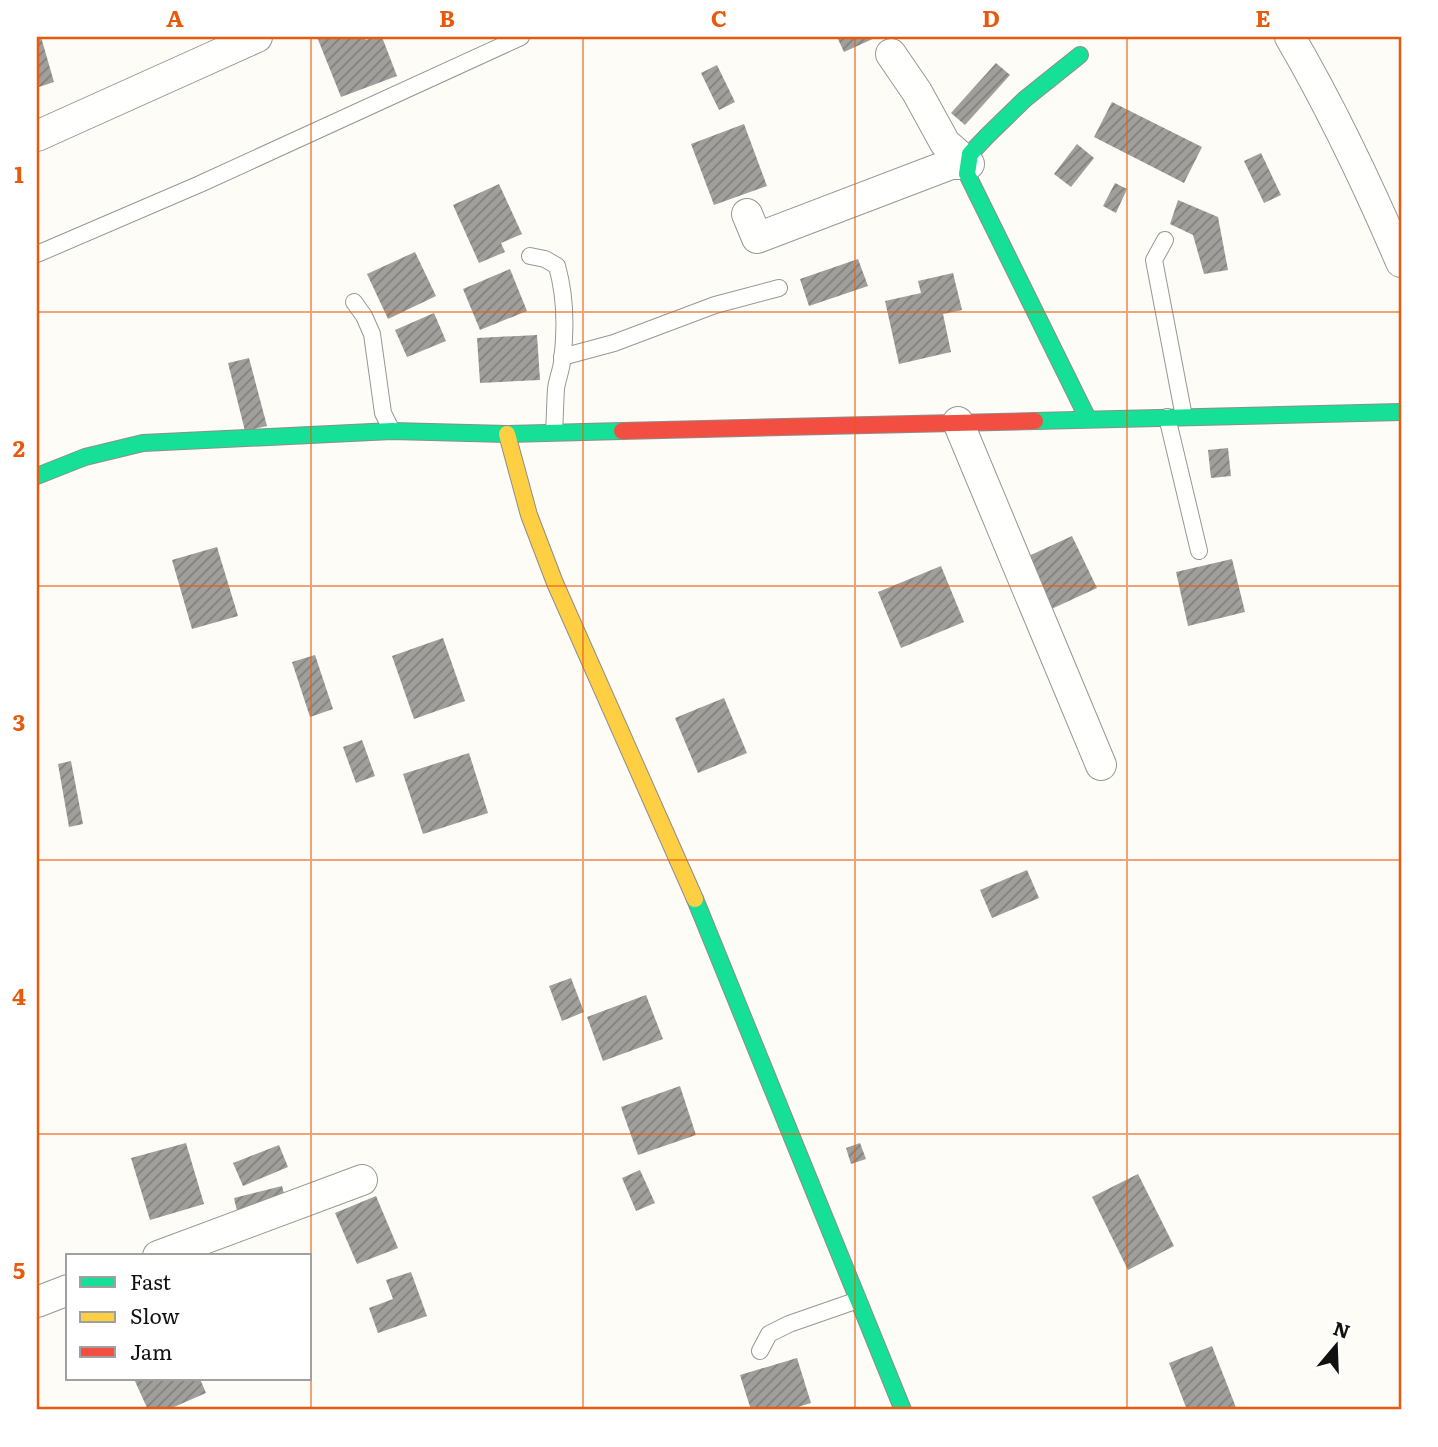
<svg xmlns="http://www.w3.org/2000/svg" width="1438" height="1447" viewBox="0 0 1438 1447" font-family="Literata,serif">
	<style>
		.building { fill: url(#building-hatch) }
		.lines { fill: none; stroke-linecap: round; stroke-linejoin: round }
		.lane-casing { stroke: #979795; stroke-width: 18 }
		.street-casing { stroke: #979795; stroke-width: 32 }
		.fast-casing { stroke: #8e8d8b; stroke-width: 18 }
		.slow-casing { stroke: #8e8d8b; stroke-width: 18 }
		.jam-casing { stroke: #8e8d8b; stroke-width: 18 }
		.lane { stroke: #fffffe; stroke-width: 16 }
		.street { stroke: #fffffe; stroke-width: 30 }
		.fast { stroke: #16e098; stroke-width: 16 }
		.slow { stroke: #ffcf43; stroke-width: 16 }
		.jam { stroke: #f24e42; stroke-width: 16 }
		.grid { fill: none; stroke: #e8590c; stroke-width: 2; stroke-opacity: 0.55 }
		.neatline { fill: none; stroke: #e8590c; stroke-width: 2.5 }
		.grid-label { font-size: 23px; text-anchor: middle; font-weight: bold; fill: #e8590c }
	</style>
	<defs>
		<pattern id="building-hatch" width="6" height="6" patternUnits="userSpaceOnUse" patternTransform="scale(1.75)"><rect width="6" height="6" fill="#a19f9c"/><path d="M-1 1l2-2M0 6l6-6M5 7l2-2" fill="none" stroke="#82807e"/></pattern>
	</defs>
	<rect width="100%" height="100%" fill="#fdfcf7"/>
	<g class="building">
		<polygon points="37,37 41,37 54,82 39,87 37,78"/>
		<polygon points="317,37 365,37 366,40 374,37 382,37 397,76 341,97"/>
		<polygon points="837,37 877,37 844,52"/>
		<polygon points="996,63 1010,75 965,125 951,113"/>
		<polygon points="717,65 735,102 719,110 701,73"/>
		<polygon points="1112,102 1202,147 1184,183 1094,137"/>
		<polygon points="744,124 767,186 714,205 691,144"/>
		<polygon points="1077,144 1094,158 1071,187 1054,174"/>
		<polygon points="1261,153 1281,195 1264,203 1244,161"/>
		<polygon points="1115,183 1127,189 1116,213 1103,206"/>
		<polygon points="499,184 522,234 501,243 505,252 479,263 453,205"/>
		<polygon points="1178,200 1218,217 1228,270 1204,274 1193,235 1170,224"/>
		<polygon points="415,252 436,296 388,319 367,274"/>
		<polygon points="858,259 868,286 809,306 800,279"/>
		<polygon points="510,269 527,311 480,330 463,289"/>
		<polygon points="953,273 962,310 943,314 951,352 899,364 885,301 921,293 918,281"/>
		<polygon points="434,313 446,341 407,357 395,330"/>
		<polygon points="537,335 540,380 480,383 477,338"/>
		<polygon points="249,358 267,426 245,431 228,363"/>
		<polygon points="1228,448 1231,476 1211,478 1208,450"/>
		<polygon points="1072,536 1097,588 1045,612 1020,560"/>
		<polygon points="217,547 238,616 192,629 172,560"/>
		<polygon points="1232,559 1245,612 1188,626 1176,572"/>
		<polygon points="941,566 964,622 901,648 878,592"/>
		<polygon points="443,638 465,701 414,719 392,656"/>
		<polygon points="315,655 333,709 310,717 292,662"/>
		<polygon points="724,698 747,753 698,773 675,718"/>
		<polygon points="362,740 375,776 356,783 343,747"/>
		<polygon points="469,753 488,813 423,834 403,774"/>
		<polygon points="71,761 83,824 69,827 58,764"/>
		<polygon points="1027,870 1039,898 992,918 980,890"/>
		<polygon points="571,978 584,1012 562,1021 549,986"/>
		<polygon points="646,995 663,1039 603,1061 587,1017"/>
		<polygon points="680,1086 696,1135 638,1155 621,1107"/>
		<polygon points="186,1143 204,1204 150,1220 131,1158"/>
		<polygon points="860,1143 866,1159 851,1164 846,1148"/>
		<polygon points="279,1145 288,1167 243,1186 233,1163"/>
		<polygon points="640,1170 655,1203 636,1211 622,1178"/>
		<polygon points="1138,1174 1174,1246 1128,1270 1092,1197"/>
		<polygon points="282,1186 285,1197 237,1211 234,1198"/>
		<polygon points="376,1196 398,1248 357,1264 335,1213"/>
		<polygon points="411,1272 427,1316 378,1333 369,1308 393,1299 386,1280"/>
		<polygon points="1212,1346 1237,1410 1187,1410 1169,1363"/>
		<polygon points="797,1358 811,1403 788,1410 751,1410 740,1375"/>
		<polygon points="134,1379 200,1379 206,1393 167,1410 148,1410"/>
	</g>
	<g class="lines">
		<defs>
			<g id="lane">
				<polyline points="1165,240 1154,260 1184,417"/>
				<polyline points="37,254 200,184 521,37"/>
				<path d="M530,256L545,259L557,266C566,298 566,330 562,362C561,371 557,380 556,389C555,403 555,418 554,432"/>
				<polyline points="354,302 364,316 372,334 383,413 392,431"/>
				<polyline points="562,357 614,343 715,305 779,288"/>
				<polyline points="1167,417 1199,551"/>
				<polyline points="760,1351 769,1334 789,1324 858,1300"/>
			</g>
			<g id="street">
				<path d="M1290,37C1332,109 1368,185 1401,262"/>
				<polyline points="37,136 257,37"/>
				<polyline points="747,214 757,238 951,164 969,164 945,143 917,92 891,54"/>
				<polyline points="958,422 1101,765"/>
				<polyline points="158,1256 362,1180"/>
				<polyline points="37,1302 68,1290"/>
			</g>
			<g id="fast">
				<polyline points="1080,55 1025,99 987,136 970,154 967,174 1088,419"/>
				<polyline points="1035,421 1401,412"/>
				<polyline points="37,476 85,457 143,443 392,431 507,434 622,431"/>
				<polyline points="695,899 903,1410"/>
			</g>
			<polyline id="slow" points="507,434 529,515 555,583 695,899"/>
			<polyline id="jam" points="622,431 1035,421"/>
		</defs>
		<use href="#lane" class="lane-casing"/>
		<use href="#street" class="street-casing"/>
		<use href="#fast" class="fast-casing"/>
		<use href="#slow" class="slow-casing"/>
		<use href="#jam" class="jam-casing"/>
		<use href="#lane" class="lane"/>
		<use href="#street" class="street"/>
		<use href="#fast" class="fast"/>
		<use href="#slow" class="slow"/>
		<use href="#jam" class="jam"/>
	</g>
	<path class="grid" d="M311,37V1410M583,37V1410M855,37V1410M1127,37V1410M37,312H1401M37,586H1401M37,860H1401M37,1134H1401"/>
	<rect width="1438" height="1447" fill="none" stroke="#ffffff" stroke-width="77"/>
	<rect x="66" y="1254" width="245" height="126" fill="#ffffff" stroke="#a0a0a0" stroke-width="2"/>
	<rect x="80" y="1277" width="35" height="10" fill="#16e098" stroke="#a0a0a0" stroke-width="2"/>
	<text x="130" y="1290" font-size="21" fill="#111111">Fast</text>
	<rect x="80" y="1312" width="35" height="10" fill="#ffcf43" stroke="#a0a0a0" stroke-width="2"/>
	<text x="130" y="1324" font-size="21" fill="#111111">Slow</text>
	<rect x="80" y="1347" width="35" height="10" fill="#f24e42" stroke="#a0a0a0" stroke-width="2"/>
	<text x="130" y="1360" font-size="21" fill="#111111">Jam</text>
	<g transform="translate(1336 1346) rotate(19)" stroke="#ffffff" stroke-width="5" paint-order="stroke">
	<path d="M0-5L12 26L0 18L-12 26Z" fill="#111111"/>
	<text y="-10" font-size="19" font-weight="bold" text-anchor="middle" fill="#111111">N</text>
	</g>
	<rect x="38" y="38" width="1362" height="1370" class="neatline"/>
	<g class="grid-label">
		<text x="175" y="27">A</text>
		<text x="447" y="27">B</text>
		<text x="719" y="27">C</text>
		<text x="991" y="27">D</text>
		<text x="1263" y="27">E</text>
		<text x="19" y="183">1</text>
		<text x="19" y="457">2</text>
		<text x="19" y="731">3</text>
		<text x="19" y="1005">4</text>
		<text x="19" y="1279">5</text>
	</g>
</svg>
